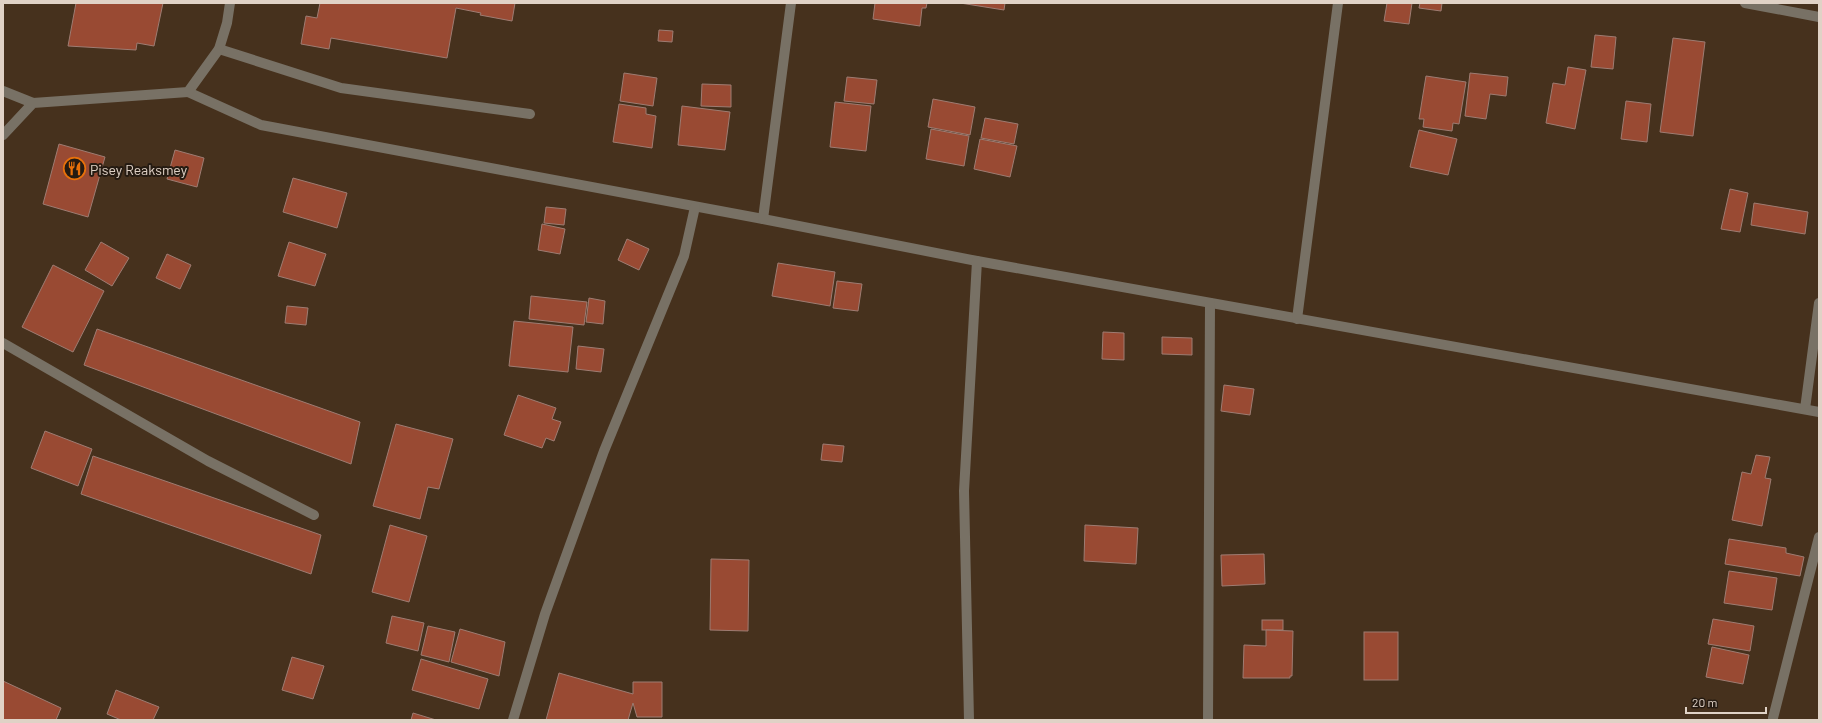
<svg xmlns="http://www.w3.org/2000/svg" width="1822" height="723" viewBox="0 0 1822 723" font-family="Barlow,sans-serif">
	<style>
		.building { fill: #994a33; stroke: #9e7c72 }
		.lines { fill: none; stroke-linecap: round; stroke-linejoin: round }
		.minor { stroke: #787165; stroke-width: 10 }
		.labels { text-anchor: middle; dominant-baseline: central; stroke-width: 4; stroke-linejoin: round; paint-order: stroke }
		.poi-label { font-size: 14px; fill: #e0d2c6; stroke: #251b12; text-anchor: start }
	</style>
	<rect width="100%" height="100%" fill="#46311d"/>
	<g class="building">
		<polygon points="76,3 163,3 154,46 137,43 136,50 68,46"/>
		<polygon points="320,3 515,3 512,21 480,15 481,13 456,8 447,58 331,38 329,49 301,44 306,16 317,18"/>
		<polygon points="875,3 927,3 926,8 922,8 920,26 873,19"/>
		<polygon points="960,3 1005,3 1004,10"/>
		<polygon points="1387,3 1412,3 1409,24 1384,21"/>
		<polygon points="1420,3 1442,3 1441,11 1419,8"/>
		<polygon points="659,30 673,31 672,42 658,41"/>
		<polygon points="1595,35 1616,37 1613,69 1591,67"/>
		<polygon points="1673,38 1705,42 1693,136 1660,132"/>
		<polygon points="1568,67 1586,70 1575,129 1546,123 1553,83 1565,85"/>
		<polygon points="624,73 657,78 653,106 620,101"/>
		<polygon points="1470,73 1508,77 1506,96 1490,94 1486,119 1465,116"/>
		<polygon points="1426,76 1466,82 1459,124 1453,123 1452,131 1423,127 1424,119 1419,119"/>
		<polygon points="847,77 877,80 874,104 844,101"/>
		<polygon points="702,84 731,85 731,107 701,106"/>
		<polygon points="933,99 975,107 970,135 928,127"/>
		<polygon points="1626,101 1651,104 1647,142 1621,139"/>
		<polygon points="835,102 871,106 866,151 830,147"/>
		<polygon points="619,104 646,108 646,114 656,116 652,148 613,142"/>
		<polygon points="682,106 730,112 725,150 678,145"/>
		<polygon points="985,118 1018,124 1014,144 981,138"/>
		<polygon points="931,129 969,136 964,166 926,159"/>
		<polygon points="1419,130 1457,139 1448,175 1410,167"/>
		<polygon points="980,139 1017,146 1010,177 974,169"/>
		<polygon points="59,144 105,157 88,217 43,204"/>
		<polygon points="175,150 204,158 197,187 167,179"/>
		<polygon points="293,178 347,193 337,228 283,212"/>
		<polygon points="1730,189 1748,193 1740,232 1721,229"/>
		<polygon points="1754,203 1808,212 1805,234 1751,225"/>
		<polygon points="546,207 566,209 564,225 544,223"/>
		<polygon points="542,224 565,229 560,254 538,250"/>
		<polygon points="627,239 649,249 639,270 618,260"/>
		<polygon points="101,242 129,258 112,286 85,270"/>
		<polygon points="289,242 326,254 315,286 278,276"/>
		<polygon points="167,254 191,265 180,289 156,278"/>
		<polygon points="778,263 835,272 830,306 772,296"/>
		<polygon points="53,265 104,291 73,352 22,327"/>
		<polygon points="837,281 862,284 858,311 833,308"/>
		<polygon points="531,296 587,302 584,325 529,319"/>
		<polygon points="589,298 605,301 603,324 586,322"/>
		<polygon points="287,306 308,308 306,325 285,323"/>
		<polygon points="514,321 573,327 568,372 509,366"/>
		<polygon points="97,329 360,422 351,464 84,365"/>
		<polygon points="1103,332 1124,333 1124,360 1102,359"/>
		<polygon points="1162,337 1192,338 1192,355 1162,354"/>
		<polygon points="578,346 604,349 601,372 576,369"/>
		<polygon points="1224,385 1254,389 1250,415 1221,411"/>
		<polygon points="518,395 556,408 552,419 561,422 554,441 546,438 542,448 504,435"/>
		<polygon points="396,424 453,439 439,489 428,487 420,519 373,506"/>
		<polygon points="45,431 92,449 78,486 31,468"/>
		<polygon points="823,444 844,446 842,462 821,460"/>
		<polygon points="1756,455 1770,457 1765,478 1771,479 1762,526 1732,520 1742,472 1751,474"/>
		<polygon points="93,456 321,535 311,574 81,494"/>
		<polygon points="390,525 427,536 409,602 372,592"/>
		<polygon points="1085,525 1138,528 1136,564 1084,561"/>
		<polygon points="1729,539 1786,548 1786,553 1804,557 1800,576 1725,564"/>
		<polygon points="1264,554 1265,584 1222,586 1221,555"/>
		<polygon points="711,559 749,560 748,631 710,630"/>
		<polygon points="1729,571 1777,578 1772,610 1724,603"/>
		<polygon points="392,616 424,623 418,651 386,643"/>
		<polygon points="1713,619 1754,626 1750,651 1708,644"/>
		<rect x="1262" y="620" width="21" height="10"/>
		<polygon points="428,626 455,632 449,662 421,655"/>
		<polygon points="460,629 505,642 499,676 451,662"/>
		<polygon points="1266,630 1293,631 1292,676 1290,676 1290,678 1243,678 1244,645 1266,646"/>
		<rect x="1364" y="632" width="34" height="48"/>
		<polygon points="1712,647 1749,655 1743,684 1706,677"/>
		<polygon points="292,657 324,666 313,699 282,690"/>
		<polygon points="421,659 488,679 479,709 412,690"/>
		<polygon points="559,673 633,694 633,682 662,682 662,717 637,717 633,703 628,720 546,720"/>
		<polygon points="3,681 61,708 56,720 3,720"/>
		<polygon points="116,690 159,707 153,720 121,720 107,714"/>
		<polygon points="413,713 436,720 411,720"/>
	</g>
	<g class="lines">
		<g class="minor">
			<polyline points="1745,3 1819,17"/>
			<polyline points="219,49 341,88 530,114"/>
			<polyline points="3,91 33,103"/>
			<polyline points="188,92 261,125 763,219 977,261 1819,412"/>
			<polyline points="3,135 33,103 188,92 219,49 227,23 230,3"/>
			<polyline points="763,219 791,3"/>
			<polyline points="1297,319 1338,3"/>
			<polyline points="3,343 208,461 314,515"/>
			<polyline points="1805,409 1819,303"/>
			<polyline points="1773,718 1819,537"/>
			<polyline points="513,720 545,614 604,451 684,256 695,207"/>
			<polyline points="969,720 964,491 977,261"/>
			<polyline points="1208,720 1210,303"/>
		</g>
	</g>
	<defs>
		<symbol id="restaurant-ring" viewBox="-11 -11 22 22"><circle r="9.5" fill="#251b12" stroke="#e8710a" stroke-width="1.5"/><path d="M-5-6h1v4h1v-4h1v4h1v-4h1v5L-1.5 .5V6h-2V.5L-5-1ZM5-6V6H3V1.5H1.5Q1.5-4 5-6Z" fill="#e8710a"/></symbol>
	</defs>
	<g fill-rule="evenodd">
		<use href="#restaurant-ring" x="62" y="156" width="25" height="25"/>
	</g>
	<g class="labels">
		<g class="poi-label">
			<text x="90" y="169">Pisey Reaksmey</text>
		</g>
	</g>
	<rect width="1822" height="723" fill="none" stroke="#e0d2c6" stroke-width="8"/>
	<path d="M1686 707v6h80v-6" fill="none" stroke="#e0d2c6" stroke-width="2"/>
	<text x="1692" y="707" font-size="12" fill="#e0d2c6" stroke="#251b12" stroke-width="3" paint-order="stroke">20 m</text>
</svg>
